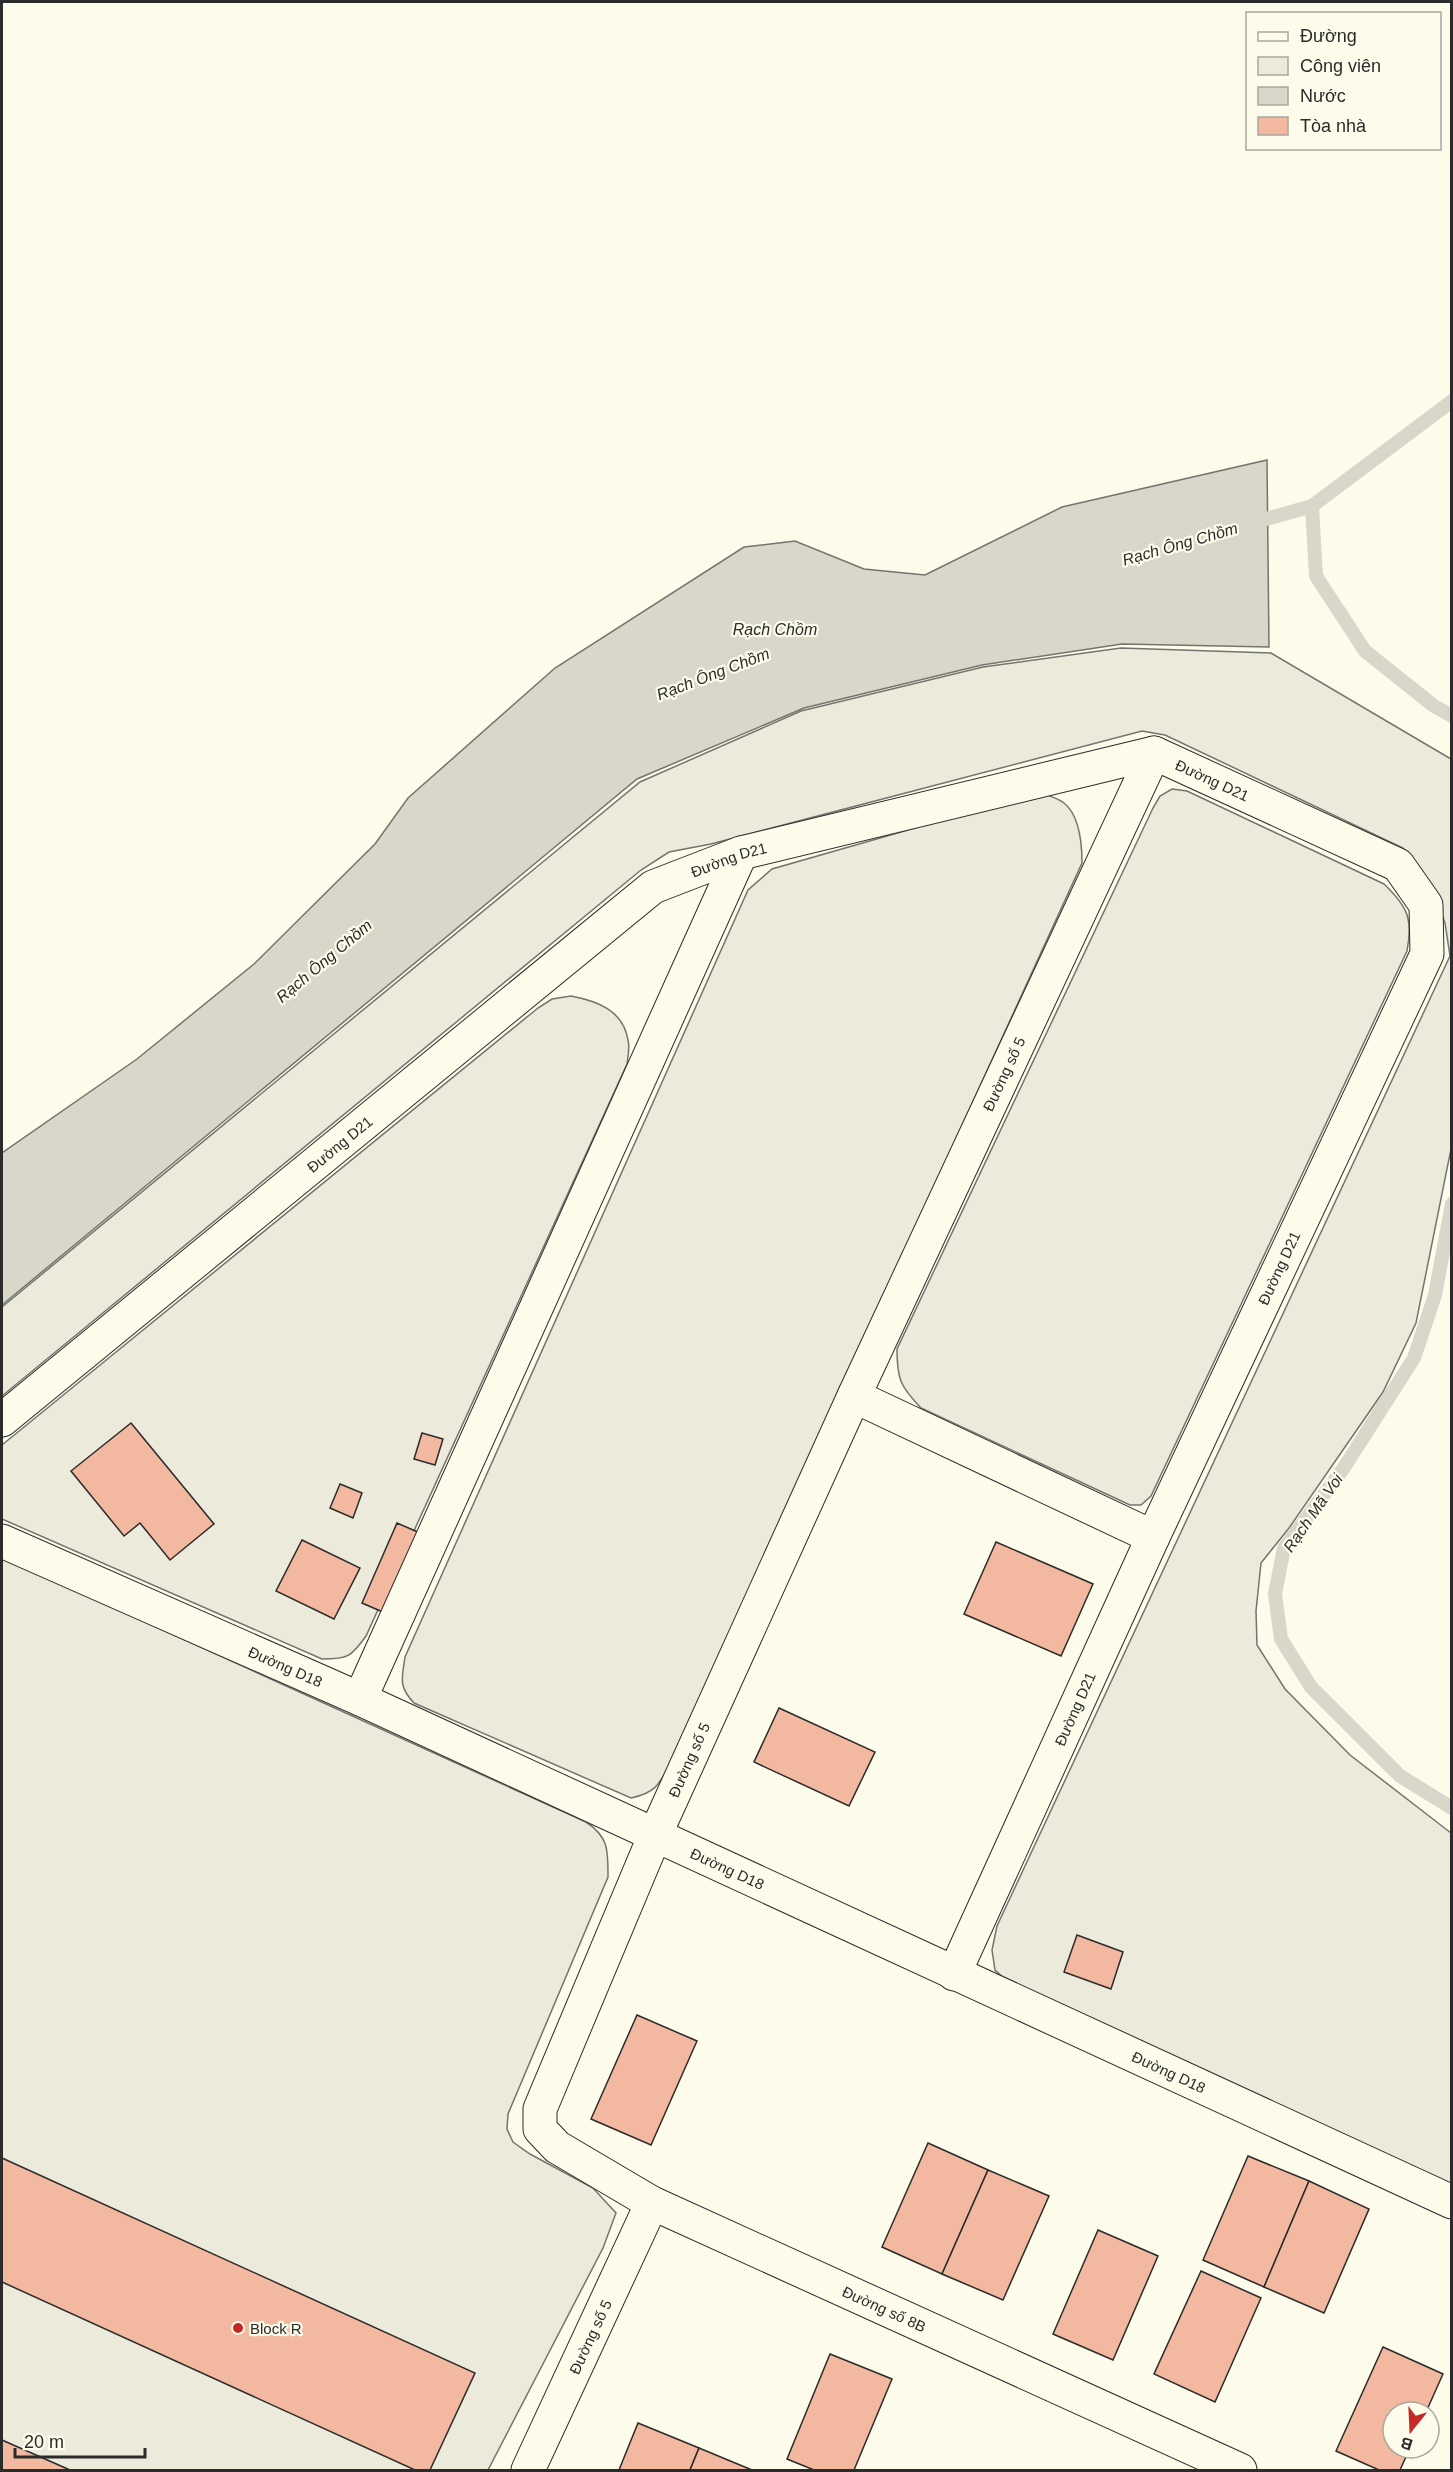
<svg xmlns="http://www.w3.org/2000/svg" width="1453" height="2472" viewBox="0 0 1453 2472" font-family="Arial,sans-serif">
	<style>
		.green { fill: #ecebdb; stroke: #74746e; stroke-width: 1.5 }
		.water { fill: #d8d7c9; stroke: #74746e; stroke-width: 1.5 }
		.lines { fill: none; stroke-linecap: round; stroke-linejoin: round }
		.stream { stroke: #d8d7c9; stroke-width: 14 }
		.building { fill: #f2b8a0; stroke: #2b2b2b; stroke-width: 1.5 }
		.street-casing { stroke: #2b2b2b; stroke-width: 35 }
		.street { stroke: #fdfbea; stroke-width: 33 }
		.poi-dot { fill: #c62828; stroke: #fdfbea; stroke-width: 2 }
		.labels { text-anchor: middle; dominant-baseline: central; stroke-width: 4.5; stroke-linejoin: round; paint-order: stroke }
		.street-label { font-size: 15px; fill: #2b2b2b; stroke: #fdfbea }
		.poi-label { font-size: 15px; fill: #2b2b2b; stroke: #fdfbea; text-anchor: start }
		.water-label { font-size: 16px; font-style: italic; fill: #2b2b2b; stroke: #fdfbea }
	</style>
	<rect width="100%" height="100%" fill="#fdfbea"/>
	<g class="green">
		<polygon points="1121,648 1271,653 1451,759 1451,1149 1416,1323 1383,1392 1289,1528 1261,1563 1256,1611 1257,1645 1285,1689 1350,1755 1451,1833 1451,2188 1014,1987 995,1970 992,1950 997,1926 1450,956 1445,923 1430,882 1403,848 1165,735 1142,731 711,844 669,852 641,870 2,1396 2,1307 640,782 801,711 983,667"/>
		<path d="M1172,789L1187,791L1384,884C1408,907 1413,919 1407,951L1151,1496L1141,1505H1130L921,1408C900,1386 897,1379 897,1349L1153,808L1160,796Z"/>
		<path d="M1041,793C1049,796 1058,798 1064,803C1080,816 1082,844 1082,863L670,1764C659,1785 655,1793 631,1798L414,1703C398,1686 402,1679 405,1657L748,890L772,869L1030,795Z"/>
		<path d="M571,996C597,1001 623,1010 628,1040C630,1047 628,1057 627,1064L366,1636C351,1657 348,1659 322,1659L2,1519V1445L538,1008L552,999Z"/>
		<path d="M2,1557L586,1822C609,1837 608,1851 608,1877L508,2114L507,2129L513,2142L530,2154L593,2188L616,2213L603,2248L488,2470H2Z"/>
	</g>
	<polygon class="water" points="1267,460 1269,647 1122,644 982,665 804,708 637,779 2,1305 2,1153 137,1059 254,964 375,844 408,798 555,668 744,547 795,541 864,569 925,575 1062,507"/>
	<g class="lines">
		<g class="stream">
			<polyline points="1312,506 1316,576 1365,651 1434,706 1452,716"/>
			<polyline points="1252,523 1312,506 1452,401"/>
			<polyline points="1452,1204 1435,1295 1414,1358 1343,1469 1284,1548 1275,1594 1281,1639 1311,1687 1400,1776 1452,1808"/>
		</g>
	</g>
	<g class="building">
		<polygon points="131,1423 214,1524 170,1560 140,1523 124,1536 71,1471"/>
		<polygon points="422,1433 443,1439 435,1465 414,1459"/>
		<polygon points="340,1484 362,1493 353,1518 330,1508"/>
		<polygon points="397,1523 420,1533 385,1613 362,1603"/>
		<polygon points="302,1540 360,1568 334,1619 276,1591"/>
		<polygon points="996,1542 1093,1584 1061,1656 964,1614"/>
		<polygon points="779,1708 875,1752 849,1806 754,1762"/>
		<polygon points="1077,1935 1123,1952 1111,1989 1064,1972"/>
		<polygon points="637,2015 697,2041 651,2145 591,2119"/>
		<polygon points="928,2143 988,2170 942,2274 882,2247"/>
		<polygon points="1248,2156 1309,2181 1264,2287 1203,2260"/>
		<polygon points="2,2158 475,2373 430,2470 415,2470 2,2282"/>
		<polygon points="988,2170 1049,2196 1003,2300 942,2274"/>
		<polygon points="1309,2181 1369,2209 1324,2313 1264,2287"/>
		<polygon points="1098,2230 1158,2256 1113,2360 1053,2334"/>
		<polygon points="1201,2271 1261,2298 1215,2402 1154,2374"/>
		<polygon points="1383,2347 1443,2374 1426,2412 1393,2412 1393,2448 1410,2448 1400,2470 1379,2470 1336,2451"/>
		<polygon points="830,2354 892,2379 854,2470 814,2470 787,2459"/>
		<polygon points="638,2423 699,2448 690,2470 619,2470"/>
		<polygon points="2,2440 70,2470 2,2470"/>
		<polygon points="699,2448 752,2470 690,2470"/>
	</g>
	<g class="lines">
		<defs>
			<g id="street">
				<path id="s1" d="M1154,753L854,1396L655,1835L540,2109V2129L557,2147L652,2203L1240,2470"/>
				<polyline points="854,1396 1153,1537"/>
				<path id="s2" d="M2,1420L653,887L741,853L1154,753L1398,865L1426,905L1427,954L1153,1537L954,1974"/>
				<path id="s3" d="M2,1541L360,1699L1452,2202"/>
				<polyline points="360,1699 741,853"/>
				<path id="s4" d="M528,2470L652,2203"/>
			</g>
		</defs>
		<use href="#street" class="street-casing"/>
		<use href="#street" class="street"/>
	</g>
	<circle class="poi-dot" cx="238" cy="2328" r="6"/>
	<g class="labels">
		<g class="street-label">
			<text stroke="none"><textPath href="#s2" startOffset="1425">Đường D21</textPath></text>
			<text stroke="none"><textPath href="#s2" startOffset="922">Đường D21</textPath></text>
			<text transform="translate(1004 1074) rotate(-65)">Đường số 5</text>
			<text stroke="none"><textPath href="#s2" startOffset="436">Đường D21</textPath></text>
			<text transform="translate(1279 1268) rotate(-65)">Đường D21</text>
			<text stroke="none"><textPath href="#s3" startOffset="310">Đường D18</textPath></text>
			<text transform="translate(1075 1709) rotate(-66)">Đường D21</text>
			<text transform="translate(689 1760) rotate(-66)">Đường số 5</text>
			<text stroke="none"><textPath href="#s3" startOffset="796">Đường D18</textPath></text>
			<text stroke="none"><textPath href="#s3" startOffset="1282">Đường D18</textPath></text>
			<text stroke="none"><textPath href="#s1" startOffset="1899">Đường số 8B</textPath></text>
			<text stroke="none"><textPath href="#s4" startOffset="147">Đường số 5</textPath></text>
		</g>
		<g class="poi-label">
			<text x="250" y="2328">Block R</text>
		</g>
		<g class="water-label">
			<text transform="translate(1180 544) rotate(-16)">Rạch Ông Chồm</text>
			<text x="775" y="629">Rạch Chồm</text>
			<text transform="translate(713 674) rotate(-21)">Rạch Ông Chồm</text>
			<text transform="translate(324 961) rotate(-40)">Rạch Ông Chồm</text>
			<text transform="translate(1313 1513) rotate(-55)">Rạch Mã Voi</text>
		</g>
	</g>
	<rect width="1453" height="2472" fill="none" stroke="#2b2b2b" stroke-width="6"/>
	<rect x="1246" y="12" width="195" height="138" fill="#fdfbea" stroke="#a9a89e" stroke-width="1.5"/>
	<rect x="1258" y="32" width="30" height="9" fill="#fdfbea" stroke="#a9a89e" stroke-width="1.5"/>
	<text x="1300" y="42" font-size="18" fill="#2b2b2b">Đường</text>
	<rect x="1258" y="57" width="30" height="18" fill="#ecebdb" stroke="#a9a89e" stroke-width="1.5"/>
	<text x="1300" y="72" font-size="18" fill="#2b2b2b">Công viên</text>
	<rect x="1258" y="87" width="30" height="18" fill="#d8d7c9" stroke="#a9a89e" stroke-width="1.5"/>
	<text x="1300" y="102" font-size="18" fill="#2b2b2b">Nước</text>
	<rect x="1258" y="117" width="30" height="18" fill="#f2b8a0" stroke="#a9a89e" stroke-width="1.5"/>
	<text x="1300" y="132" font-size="18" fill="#2b2b2b">Tòa nhà</text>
	<g transform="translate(1411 2430) rotate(198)"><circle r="28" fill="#fdfbea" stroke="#a9a89e" stroke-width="1.5"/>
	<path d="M0-4.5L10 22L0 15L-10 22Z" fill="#c62828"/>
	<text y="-9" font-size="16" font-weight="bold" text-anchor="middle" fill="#2b2b2b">B</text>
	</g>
	<path d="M15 2448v9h130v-9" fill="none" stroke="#2b2b2b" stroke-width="3"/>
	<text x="24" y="2448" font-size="18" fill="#2b2b2b" stroke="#fdfbea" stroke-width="4.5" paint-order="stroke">20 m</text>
</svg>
